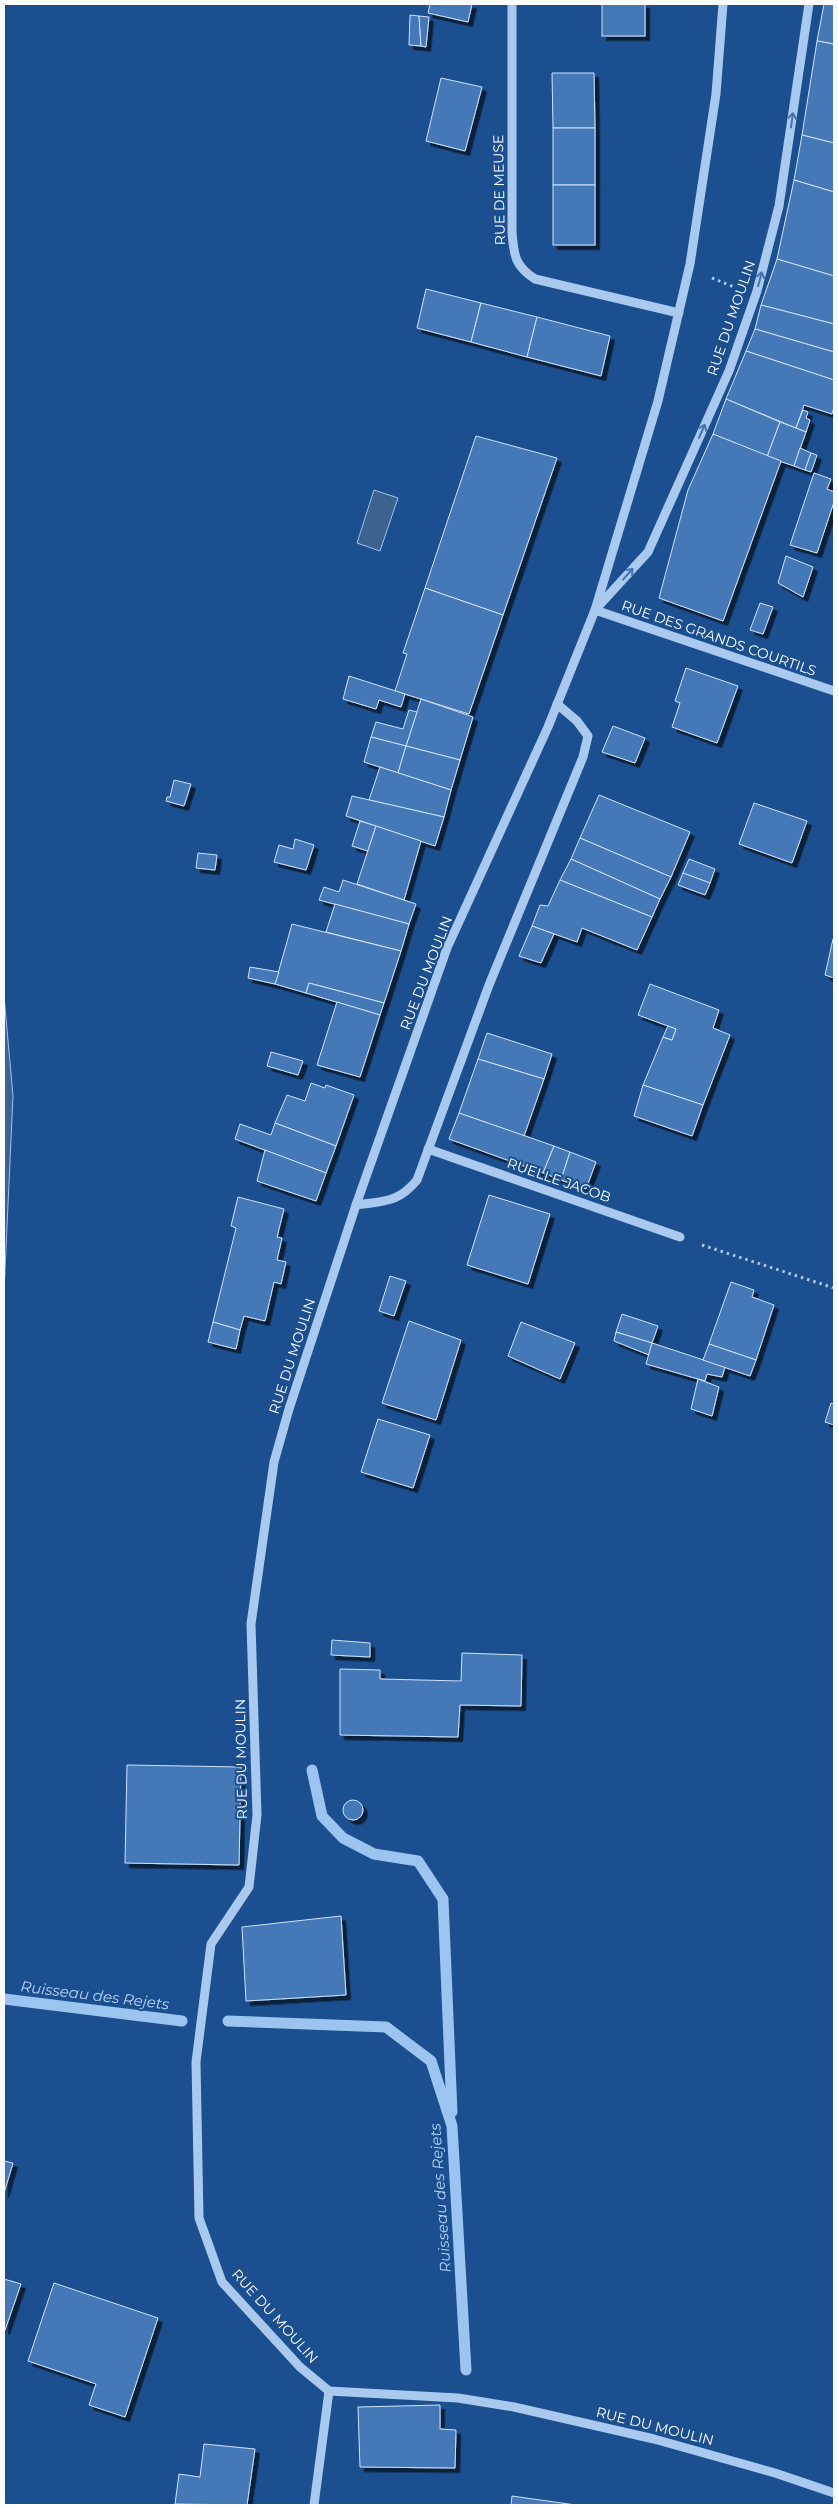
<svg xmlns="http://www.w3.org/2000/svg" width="838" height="2509" viewBox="0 0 838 2509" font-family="Montserrat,sans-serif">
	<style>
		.water { fill: #3c6290; stroke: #9cc4f0 }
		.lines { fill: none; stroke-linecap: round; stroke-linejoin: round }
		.stream { stroke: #9cc4f0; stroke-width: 11 }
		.building { fill: #4478b7; stroke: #cfe3fa; filter: url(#shadow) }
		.path { stroke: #a9c9ee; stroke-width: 3; stroke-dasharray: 2.5 4; stroke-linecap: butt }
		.minor { stroke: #a9c9ee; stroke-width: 9 }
		.oneway { stroke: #4674ac }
		.labels { text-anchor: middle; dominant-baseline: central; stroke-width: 4; stroke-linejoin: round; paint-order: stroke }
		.street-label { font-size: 14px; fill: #fff; stroke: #1b4f8f }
		.water-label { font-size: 15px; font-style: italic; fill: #b5d3f5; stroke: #1b4f8f }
	</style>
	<defs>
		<filter id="shadow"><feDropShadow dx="4.5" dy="4.5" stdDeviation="0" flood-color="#0009"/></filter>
	</defs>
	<rect width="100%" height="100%" fill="#1b4f8f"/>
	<g class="water">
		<polygon points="374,490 398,498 380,551 357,543"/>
		<polygon points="4,996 13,1096 4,1292"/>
	</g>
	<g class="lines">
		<g class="stream">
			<polyline points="312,1770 322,1816 343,1838 374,1854 418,1861 443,1899 452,2112"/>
			<polyline points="4,1999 182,2021"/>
			<polyline points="228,2021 386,2027 431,2061 452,2126 466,2370"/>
		</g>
	</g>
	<g class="building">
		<polygon points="430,4 472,4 468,22 428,13"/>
		<rect x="602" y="4" width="43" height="32"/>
		<polygon points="824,4 834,4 834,44 817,41"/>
		<polygon points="410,15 419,16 421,46 409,45"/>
		<polygon points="419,16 429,17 426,47 421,46"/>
		<polygon points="817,41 834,44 834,143 802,135"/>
		<polygon points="552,73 594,73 595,128 553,128"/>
		<polygon points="441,78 482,87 465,151 426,141"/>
		<rect x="553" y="128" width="42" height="57"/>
		<polygon points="802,135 834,143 834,192 794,180"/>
		<polygon points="794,180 834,192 834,276 777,259"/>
		<rect x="553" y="185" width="42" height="60"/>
		<polygon points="777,259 834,276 834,324 761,305"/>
		<polygon points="426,289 481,303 471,342 417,328"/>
		<polygon points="481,303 537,317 527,357 471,342"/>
		<polygon points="761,305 834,324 834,352 755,329"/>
		<polygon points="537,317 610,336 601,376 527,357"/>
		<polygon points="755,329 834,352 834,380 746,351"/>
		<polygon points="746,351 834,380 834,407 832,414 804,405 796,428 726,399"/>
		<polygon points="726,399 780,422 767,457 713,434"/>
		<polygon points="803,410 808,412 806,418 810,420 806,432 796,428"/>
		<polygon points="780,422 806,432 794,466 767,457"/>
		<polygon points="713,434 781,461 723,621 659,598 688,490"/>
		<polygon points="476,436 557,458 503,615 425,588"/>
		<polygon points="800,448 811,453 805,470 794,466"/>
		<polygon points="811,453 817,455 811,472 805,470"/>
		<polygon points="814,473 831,479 827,489 834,492 834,502 817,553 790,545"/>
		<polygon points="786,556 813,567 803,597 778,583"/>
		<polygon points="425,588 503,615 469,714 395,691 407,654 403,653"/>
		<polygon points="760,603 773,607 763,634 750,630"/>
		<polygon points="686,668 738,686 717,743 672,727 680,703 675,701"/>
		<polygon points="349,676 405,694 401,707 379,700 376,709 343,699"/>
		<polygon points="421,699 473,717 460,760 406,746"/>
		<polygon points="409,710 417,712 406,746 371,737 376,722 403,729"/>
		<polygon points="613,726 645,738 635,763 602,752"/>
		<polygon points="371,737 406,746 398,773 364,762"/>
		<polygon points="406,746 460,760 451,790 398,773"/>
		<polygon points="380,767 451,790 444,817 369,800"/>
		<polygon points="174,780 191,784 184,806 166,801 167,797 170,797"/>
		<polygon points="599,795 690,832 671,877 580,838"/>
		<polygon points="352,796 444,817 435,846 346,816"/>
		<polygon points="754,803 807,821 792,863 739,844"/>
		<polygon points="360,821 376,826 368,851 352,846"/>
		<polygon points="376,826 421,841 404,900 357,884"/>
		<polygon points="580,838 671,877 660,899 571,859"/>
		<polygon points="295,839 314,845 306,870 274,862 279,845 293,849"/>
		<polygon points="198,853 217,855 215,870 196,868"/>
		<polygon points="571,859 660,899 652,917 560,880"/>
		<polygon points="689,859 715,869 710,883 683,873"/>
		<polygon points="683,873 710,883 705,895 678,885"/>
		<polygon points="343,880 416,904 409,924 319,900 324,887 339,892"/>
		<polygon points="560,880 652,917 637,950 582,928 577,942 532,926 540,905 548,906"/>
		<polygon points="335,904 409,924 401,951 326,932"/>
		<polygon points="292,924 401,951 384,1003 309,983 306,993 275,984"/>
		<polygon points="532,926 554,934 541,963 519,956"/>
		<polygon points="833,939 834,939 834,978 825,975"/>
		<polygon points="250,967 279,972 275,984 248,978"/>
		<polygon points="309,983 384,1003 380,1015 306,993"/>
		<polygon points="650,984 719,1010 713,1028 730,1035 703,1105 643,1085 663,1037 672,1040 676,1029 638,1015"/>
		<polygon points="337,1002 380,1015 360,1077 317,1065"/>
		<polygon points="668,1026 676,1029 672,1040 663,1037"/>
		<polygon points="487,1033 552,1054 544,1079 478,1059"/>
		<polygon points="271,1052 303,1061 298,1075 267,1066"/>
		<polygon points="478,1059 544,1079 524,1136 459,1113"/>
		<polygon points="311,1083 325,1088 326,1085 354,1095 336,1146 275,1123 287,1095 305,1101"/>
		<polygon points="643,1085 703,1105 692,1136 634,1116"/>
		<polygon points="459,1113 554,1146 543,1173 449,1139"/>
		<polygon points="275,1123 336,1146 326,1173 235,1139 240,1124 271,1135"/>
		<polygon points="554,1146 570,1152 561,1180 543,1173"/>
		<polygon points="265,1150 326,1173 316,1201 257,1181"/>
		<polygon points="570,1152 596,1162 586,1189 561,1180"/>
		<polygon points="489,1195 550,1214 528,1284 467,1265"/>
		<polygon points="238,1197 284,1209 277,1237 282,1238 277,1260 286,1262 281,1284 274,1282 265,1321 244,1316 240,1330 213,1322 236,1228 231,1226"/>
		<polygon points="390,1276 406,1281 394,1316 379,1311"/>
		<polygon points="731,1282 754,1290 752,1297 774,1305 756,1360 709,1344"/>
		<polygon points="622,1314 658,1326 652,1343 616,1332"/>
		<polygon points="409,1321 461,1340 436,1420 382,1403"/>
		<polygon points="213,1322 240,1330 236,1349 208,1342"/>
		<polygon points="521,1322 575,1343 560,1379 508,1356"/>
		<polygon points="616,1332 652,1343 649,1355 614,1341"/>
		<polygon points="652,1343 725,1367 722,1377 707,1374 705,1381 646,1364"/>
		<polygon points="709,1344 756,1360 750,1376 703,1360"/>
		<polygon points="698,1379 719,1387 712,1416 691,1409"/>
		<polygon points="831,1403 834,1404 834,1425 825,1422"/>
		<polygon points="378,1419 430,1435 413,1488 361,1472"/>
		<polygon points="332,1640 370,1643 370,1657 331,1655"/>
		<polygon points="462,1653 522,1655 521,1706 460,1705 458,1737 340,1735 340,1669 380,1670 380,1679 461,1681"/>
		<polygon points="127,1765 241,1767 239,1865 125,1863"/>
		<circle cx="353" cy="1810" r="10"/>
		<polygon points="341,1916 346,1995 246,2001 242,1927"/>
		<polygon points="4,2161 13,2163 4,2193"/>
		<polygon points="4,2279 21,2284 5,2330 4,2329"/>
		<polygon points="54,2283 158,2318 125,2417 89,2405 96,2384 28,2361"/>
		<polygon points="440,2405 440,2429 456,2430 455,2468 360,2467 358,2407"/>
		<polygon points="204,2444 255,2449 247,2505 175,2504 179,2474 200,2477"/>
		<polygon points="512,2496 576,2505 511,2505"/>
	</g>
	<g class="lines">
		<g class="path">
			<polyline points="712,278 734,287"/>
			<polyline points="702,1245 834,1288"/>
		</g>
		<g class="minor">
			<path d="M512,4V233C514,256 515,266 535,279L679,313"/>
			<polyline points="723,4 716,94 690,264 658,401 595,610 548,727 447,948 356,1205 289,1409 274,1462 251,1624 257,1815 249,1887 211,1944 196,2062 199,2218 222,2282 300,2367 329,2391 458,2398 514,2407 654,2439 775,2473 834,2493"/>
			<polyline points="809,4 779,206 757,291 729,371 648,552 595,610 834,691"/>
			<polyline points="428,1149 680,1237"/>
			<path d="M356,1205C384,1201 398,1203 417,1180L489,985L583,757L588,736L577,721L557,704"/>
			<polyline points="314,2505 329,2391"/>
		</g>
	</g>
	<defs><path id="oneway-shaft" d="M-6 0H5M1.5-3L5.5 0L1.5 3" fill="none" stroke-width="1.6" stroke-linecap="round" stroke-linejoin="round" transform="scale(1.25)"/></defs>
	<g class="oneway">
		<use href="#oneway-shaft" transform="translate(792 120) rotate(-82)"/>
		<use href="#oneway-shaft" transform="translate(760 279) rotate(-75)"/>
		<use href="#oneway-shaft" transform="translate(702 431) rotate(-66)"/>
		<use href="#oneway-shaft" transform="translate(628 574) rotate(-48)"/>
	</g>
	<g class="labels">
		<g class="street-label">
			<text transform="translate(499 190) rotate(-91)">RUE DE MEUSE</text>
			<text transform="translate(731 318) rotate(-71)">RUE DU MOULIN</text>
			<text transform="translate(719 638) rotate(19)">RUE DES GRANDS COURTILS</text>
			<text transform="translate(426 973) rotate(-69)">RUE DU MOULIN</text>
			<text transform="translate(559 1180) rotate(19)">RUELLE JACOB</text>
			<text transform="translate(292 1356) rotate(-72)">RUE DU MOULIN</text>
			<text transform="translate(241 1759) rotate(-91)">RUE DU MOULIN</text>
			<text transform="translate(275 2316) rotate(48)">RUE DU MOULIN</text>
			<text transform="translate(655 2426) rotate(14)">RUE DU MOULIN</text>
		</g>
		<g class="water-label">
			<text transform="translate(95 1995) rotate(7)">Ruisseau des Rejets</text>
			<text transform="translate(440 2198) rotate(-94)">Ruisseau des Rejets</text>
		</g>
	</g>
	<rect width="838" height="2509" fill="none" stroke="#ffffff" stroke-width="10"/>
</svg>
